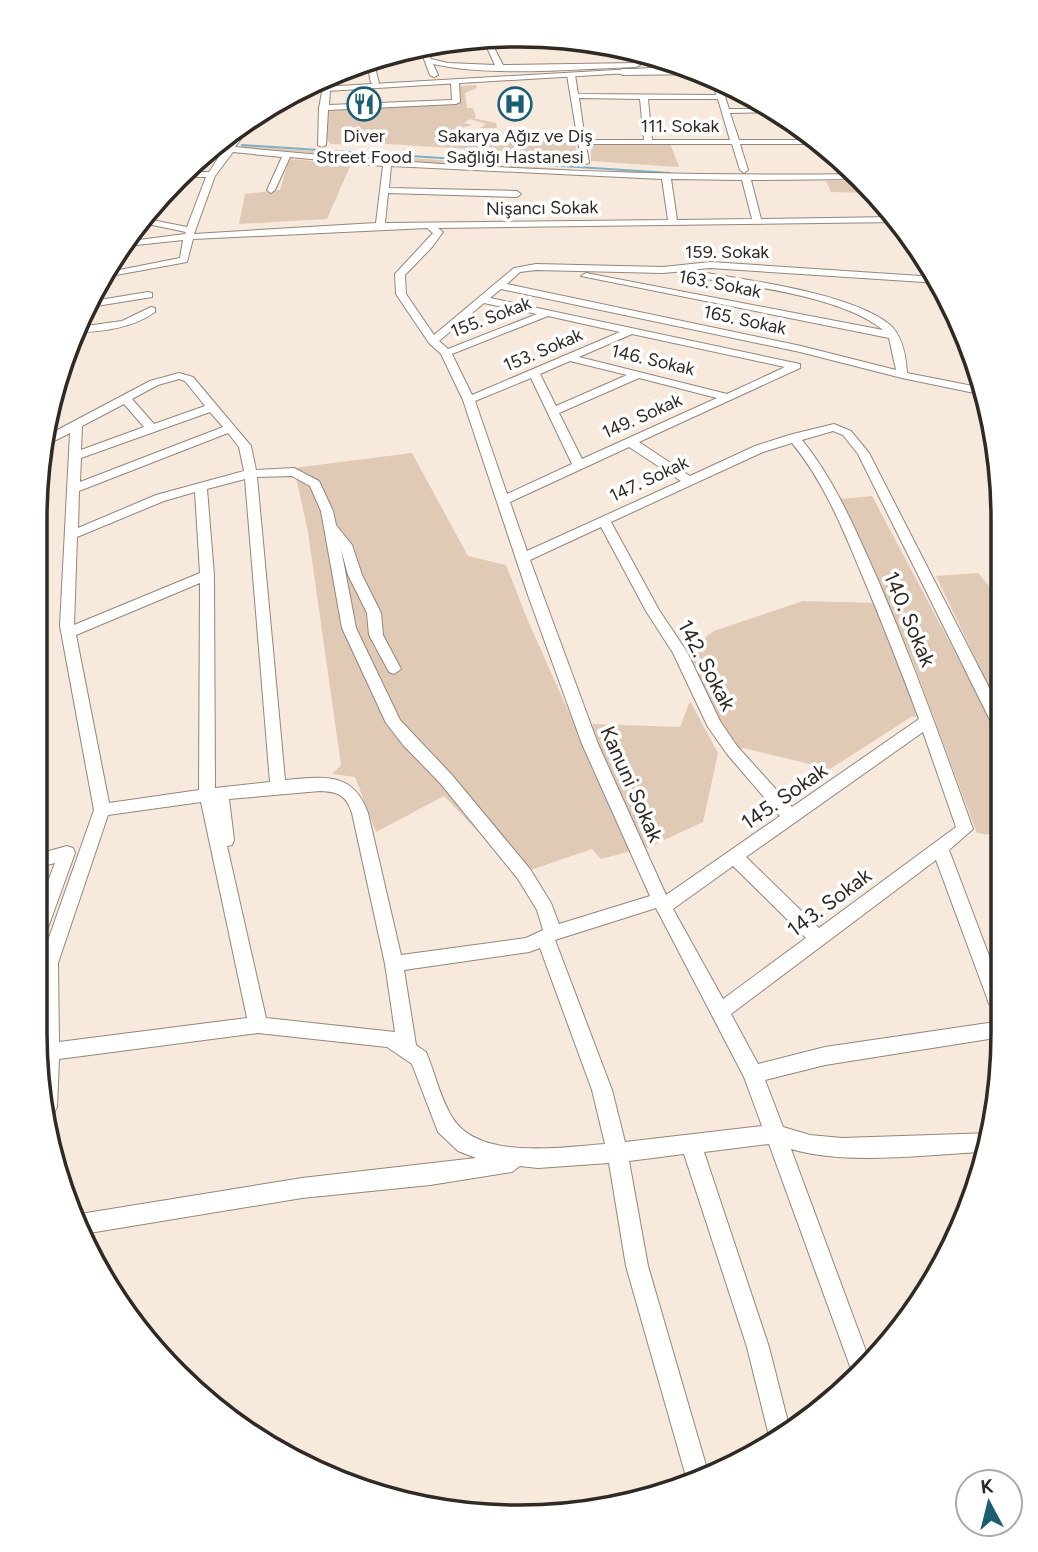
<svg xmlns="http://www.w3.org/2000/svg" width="1038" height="1552" viewBox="0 0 1038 1552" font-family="Figtree,sans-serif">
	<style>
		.green { fill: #e0cab6 }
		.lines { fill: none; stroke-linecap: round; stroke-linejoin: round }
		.stream { stroke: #7db0c0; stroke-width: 2 }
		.street-casing { stroke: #94867b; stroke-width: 2 }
		.secondary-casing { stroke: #94867b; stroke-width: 2 }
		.primary-casing { stroke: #94867b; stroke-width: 2 }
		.street { fill: #fff; fill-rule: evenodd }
		.secondary { fill: #fff; fill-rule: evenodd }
		.primary { fill: #fff; fill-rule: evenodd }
		.wall { fill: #5f452c }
		.labels { text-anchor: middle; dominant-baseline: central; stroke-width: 7; stroke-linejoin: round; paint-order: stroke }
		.far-street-label { font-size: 18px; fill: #302a25; stroke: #fff }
		.far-poi-label { font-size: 18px; fill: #302a25; stroke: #fff }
		.street-label { font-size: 21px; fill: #302a25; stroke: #fff }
		.rim { fill: none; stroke: #302a25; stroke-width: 3.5 }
	</style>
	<rect width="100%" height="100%" fill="#f7e9dc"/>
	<g class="green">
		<polygon points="476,85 477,88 465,93 467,108 473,108 476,117 473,118 496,123 497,128 480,128 486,124 470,119 464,123 473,125 464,127 462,139 575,142 578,159 561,159 566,157 562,155 357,142 354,145 331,144 325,138 327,111 461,103 459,86"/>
		<polygon points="670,143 679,167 591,161 591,145"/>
		<polygon points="242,146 663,176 376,161 240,148"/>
		<polygon points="289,159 351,164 327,219 239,224 245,194 280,190"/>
		<polygon points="826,181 864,181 896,219 886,219 875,193 831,192"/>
		<polygon points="412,453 468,556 506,565 528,621 631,851 601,859 592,849 519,874 444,796 376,832 355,777 332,774 341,765 308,532 294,468"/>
		<polygon points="872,496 1000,737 998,836 977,833 913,663 841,499"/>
		<polygon points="978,573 999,598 1002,598 1000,710 936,576"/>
		<polygon points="803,601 877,603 919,716 911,717 830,769 743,748 730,751 687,661 692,647 714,631"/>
		<polygon points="690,701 718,753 703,822 643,850 592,746 593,724 680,727"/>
	</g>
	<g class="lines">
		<polyline class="stream" points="242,145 670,173"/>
		<defs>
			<g id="street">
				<polygon points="514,35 521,35 523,44 519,44"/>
				<path d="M489,38L503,65L636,63L640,65L636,67C575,69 492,77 433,64L438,75L434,77L430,75L419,46L425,44L431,59L448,63L495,65L483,39Z"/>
				<polygon points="373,60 379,83 375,85 371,83 367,62"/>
				<path d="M571,73L575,75L578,94L716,95L712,76L720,80L723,92L740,91L747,95L725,96L729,109H773L780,112L730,113L739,140H816L821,144H740L748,170L744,173L740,170L732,144H586L589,163L582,165L567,75ZM579,98L640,99L644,140H585ZM648,99H718L730,140H652Z"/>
				<polygon points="455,80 459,82 460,102 456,104 328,110 326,145 322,147 318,145 319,108 323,87 330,89 329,105 452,100 451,82"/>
				<path d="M244,121L243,136L235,147C443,168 650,177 858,174L863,179L751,180L761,219L895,217L899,222L438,228L443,232L432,247L405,275L406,294L434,335L514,268L536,264L663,267L710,262L936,277L939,283L710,268L688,270C740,279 849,292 889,324C903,336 906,356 907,373L983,388L984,395L902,378L800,352L501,289L490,298L800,364V368L639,442L690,476L755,446L789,435L834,424L851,431L869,453L1000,709V729L992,724L858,454L843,435L833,431L802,440C836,482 856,531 878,580C913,662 943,745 973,829L949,850L996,974V1006L989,1004L987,998L936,860L731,1014L758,1064L825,1047L995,1022V1038L825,1065L765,1080L783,1127L810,1135L842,1138L992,1133L985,1152C925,1154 848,1166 791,1149L870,1362L855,1380L769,1144L704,1152L769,1347L790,1430L771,1444L747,1347L684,1154L629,1161L648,1266L708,1472L687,1480L626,1266L609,1163L538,1168L520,1166L512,1172L430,1185L302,1198L83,1234L74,1215L302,1178L476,1158L458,1151L438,1132L412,1064L387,1047L258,1033L59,1059L57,1107L54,1113L49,1116L40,1062V963L94,810L60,626L70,433L44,446V437L150,381L179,373L193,377L251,446L256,470L294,468L319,481L333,511L336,525L352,545L362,575L381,613L383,635L401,669L394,674L389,672L369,635L367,613L348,575L341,549L356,628L400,720L452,775L530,869L551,903L559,924L650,896L582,744L529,598L463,400L441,354L429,343L396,294L395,274L433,233L427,228L193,239L187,262L105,277L109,272L180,258L183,240L127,246L131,241L185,234L186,232L143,223L147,219L187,227L206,177H177L182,172H209C219,158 234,130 244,121ZM233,152L282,157L267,190L271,193L275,190L290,157L383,166L376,223L194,234L215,176ZM391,166L662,179L668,220L385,223L388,193L517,197L521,194L517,191L389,188ZM671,179L742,180L752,219L677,220ZM536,270L663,273L685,271L682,273L687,276C742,285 840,295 883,330L586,273L581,276L889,338L896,370L801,346L507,284L520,272ZM484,303L537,314L448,349L439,341ZM548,316L620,332L472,395L452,354ZM632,334L785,367L727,394L579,357ZM570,361L627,375L556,406L540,374ZM531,378L572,464L507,494L475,401ZM639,378L717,398L582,459L559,413ZM179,379L185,381L205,406L154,424L132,399L158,385ZM124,404L144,427L81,450L82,426ZM210,412L223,427L80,482L81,458ZM228,433L239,447L244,471L156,495L78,528L79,491ZM792,443C824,482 843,529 862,575C882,622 901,671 919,719L792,807L737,746L720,721L687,652L659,610L611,522L763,452ZM629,447L681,481L527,551L510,502ZM292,476L310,486L321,511L342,628L386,723L404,746L440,783L518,879L537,910L543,930L526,938L401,955L368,813C353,771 324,777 285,780L257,477ZM245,479L270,782L215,788L214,575L207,489ZM195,492L200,573L74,625L77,537L164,501ZM601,527L646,611L673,653L708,727L727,754L780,816L666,895L598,744L530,560ZM200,583L199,790L109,803L76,635ZM923,732L956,827L819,928L746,857ZM320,791C339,792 346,795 352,813L385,964L395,1032L266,1018L227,846L232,845L234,840L229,799ZM201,802L247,1018L59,1042L58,963L108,815ZM733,866L806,938L723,999L673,909ZM656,908L744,1077L762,1126L625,1142L612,1090L555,940ZM540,948L592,1090L605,1144C562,1147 478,1161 452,1117C440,1098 435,1073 426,1052L416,1045L404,970L529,952Z"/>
				<polygon points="148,292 152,293 152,297 84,308 87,302"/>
				<path d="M151,307L155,308V312C131,329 103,331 75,333L78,327L122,321Z"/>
				<polygon points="67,846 73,848 75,853 46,933 43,938 37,940 37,910 55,863 38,867 38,854"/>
			</g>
			<polygon id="secondary" points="684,66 696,69 294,93 304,88"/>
			<polygon id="primary" points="694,69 708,74 623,75 617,72 623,69"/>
		</defs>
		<use href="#street" class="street-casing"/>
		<use href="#secondary" class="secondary-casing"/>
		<use href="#primary" class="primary-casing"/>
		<use href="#street" class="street"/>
		<use href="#secondary" class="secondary"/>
		<use href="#primary" class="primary"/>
	</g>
	<polygon class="wall" points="637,52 667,60 644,62"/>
	<defs>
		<symbol id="restaurant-ring" viewBox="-11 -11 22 22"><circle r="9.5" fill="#fff" stroke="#1a5f71" stroke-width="1.5"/><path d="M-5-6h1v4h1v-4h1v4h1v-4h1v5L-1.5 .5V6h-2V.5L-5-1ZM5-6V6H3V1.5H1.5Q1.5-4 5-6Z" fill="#1a5f71"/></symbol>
		<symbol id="hospital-ring" viewBox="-11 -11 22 22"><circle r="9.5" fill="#fff" stroke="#1a5f71" stroke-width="1.5"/><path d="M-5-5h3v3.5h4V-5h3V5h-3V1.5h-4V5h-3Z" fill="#1a5f71"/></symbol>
	</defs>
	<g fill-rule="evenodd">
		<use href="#restaurant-ring" x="345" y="85" width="38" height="38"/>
		<use href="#hospital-ring" x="496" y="85" width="38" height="38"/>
	</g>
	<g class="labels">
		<g class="far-street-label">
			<text x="680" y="126">111. Sokak</text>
			<text transform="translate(542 208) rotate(-1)">Nişancı Sokak</text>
			<text x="727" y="252">159. Sokak</text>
			<text transform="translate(720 284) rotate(11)">163. Sokak</text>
			<text transform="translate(491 317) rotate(-21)">155. Sokak</text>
			<text transform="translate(745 320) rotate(12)">165. Sokak</text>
			<text transform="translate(543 350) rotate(-23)">153. Sokak</text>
			<text transform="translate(653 360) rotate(13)">146. Sokak</text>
			<text transform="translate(642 416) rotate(-24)">149. Sokak</text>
			<text transform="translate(649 479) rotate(-25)">147. Sokak</text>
		</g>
		<g class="far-poi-label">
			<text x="364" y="136">Diver<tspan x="364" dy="21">Street Food</tspan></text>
			<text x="515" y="136">Sakarya Ağız ve Diş<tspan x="515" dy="21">Sağlığı Hastanesi</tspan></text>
		</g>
		<g class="street-label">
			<text transform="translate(910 619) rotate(67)">140. Sokak</text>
			<text transform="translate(707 665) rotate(62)">142. Sokak</text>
			<text transform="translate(632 784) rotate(66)">Kanuni Sokak</text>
			<text transform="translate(784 796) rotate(-35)">145. Sokak</text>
			<text transform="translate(829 902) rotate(-37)">143. Sokak</text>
		</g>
	</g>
	<path d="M0 0H1038V1552H0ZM519 47H519A472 472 0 0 1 991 519V1033A472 472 0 0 1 519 1505H519A472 472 0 0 1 47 1033V519A472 472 0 0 1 519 47Z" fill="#fff" fill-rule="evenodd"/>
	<path class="rim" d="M519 47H519A472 472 0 0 1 991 519V1033A472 472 0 0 1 519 1505H519A472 472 0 0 1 47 1033V519A472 472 0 0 1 519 47Z"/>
	<g transform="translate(989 1503) rotate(353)"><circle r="33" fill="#ffffff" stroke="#acaaa8" stroke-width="2"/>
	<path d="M0-5L12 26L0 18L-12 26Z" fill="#1a5f71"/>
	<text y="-10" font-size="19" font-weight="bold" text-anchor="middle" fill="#302a25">K</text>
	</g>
</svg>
